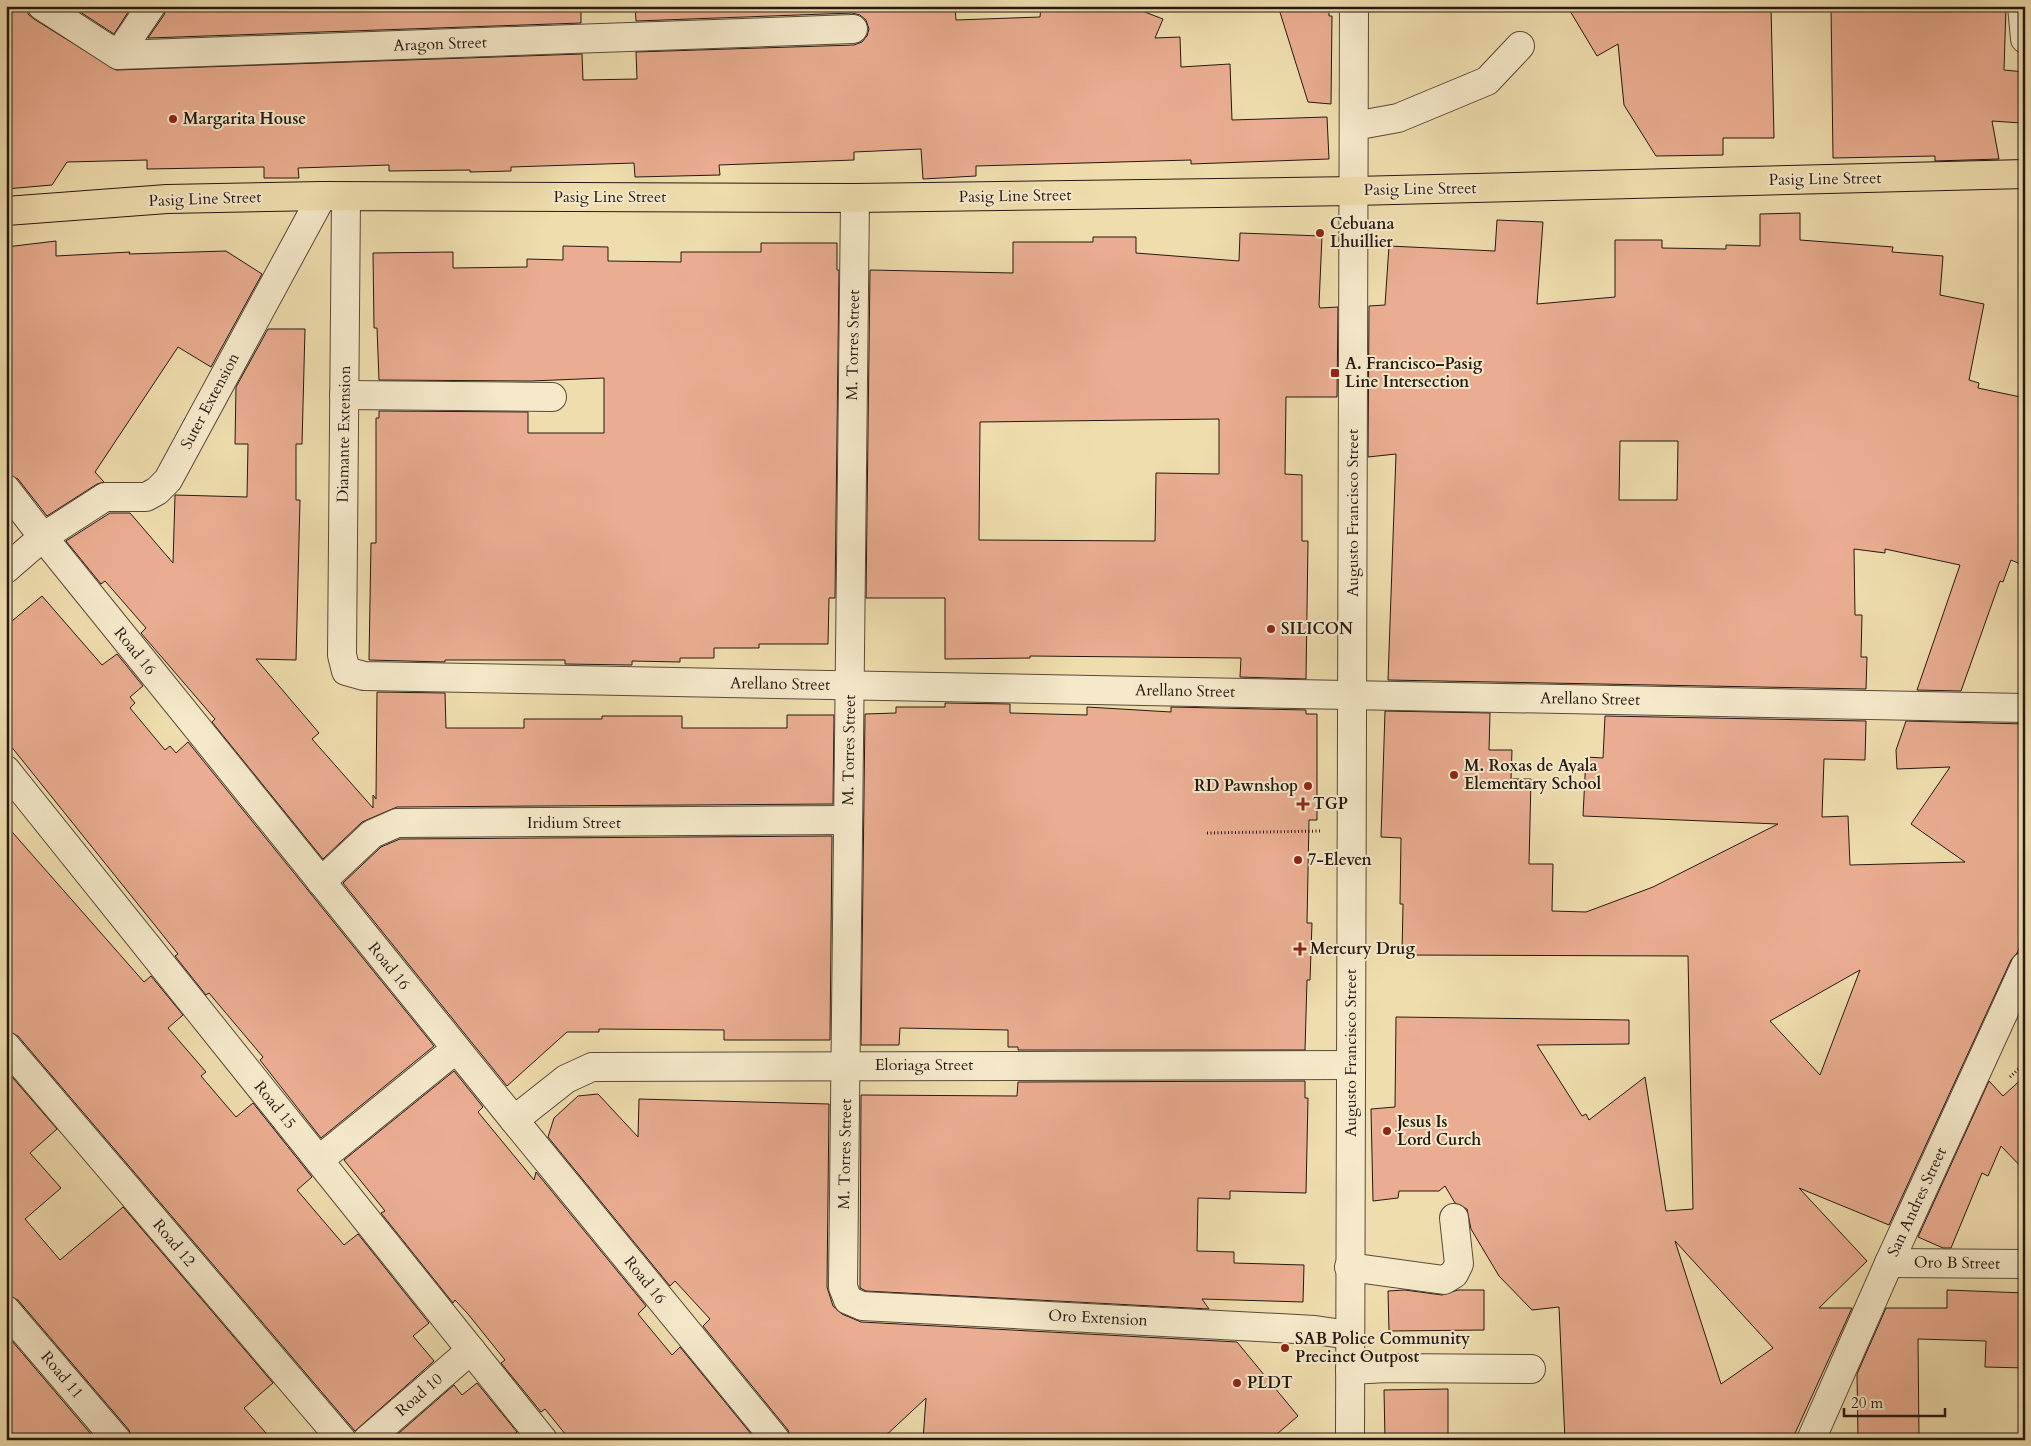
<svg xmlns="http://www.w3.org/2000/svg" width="2031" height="1446" viewBox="0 0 2031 1446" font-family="Cardo,serif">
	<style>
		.building { fill: #eaad91; stroke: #251813; fill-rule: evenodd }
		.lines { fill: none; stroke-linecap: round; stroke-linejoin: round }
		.minor-casing { stroke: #58493a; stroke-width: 30 }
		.major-casing { stroke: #251813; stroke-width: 30 }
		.path { stroke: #251813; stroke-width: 3; stroke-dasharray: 1 2.5; stroke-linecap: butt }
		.minor { stroke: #f5e9ca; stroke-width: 28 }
		.major { stroke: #efddae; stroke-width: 28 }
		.poi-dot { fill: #8f2418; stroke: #f5e9ca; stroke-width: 2 }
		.labels { text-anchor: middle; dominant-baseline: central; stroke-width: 4; stroke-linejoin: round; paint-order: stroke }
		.street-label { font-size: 16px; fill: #251813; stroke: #f5e9ca }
		.poi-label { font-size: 16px; font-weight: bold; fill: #251813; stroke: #f5e9ca; text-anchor: start }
	</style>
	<rect width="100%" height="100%" fill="#efddae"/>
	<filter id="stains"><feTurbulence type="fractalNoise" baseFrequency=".004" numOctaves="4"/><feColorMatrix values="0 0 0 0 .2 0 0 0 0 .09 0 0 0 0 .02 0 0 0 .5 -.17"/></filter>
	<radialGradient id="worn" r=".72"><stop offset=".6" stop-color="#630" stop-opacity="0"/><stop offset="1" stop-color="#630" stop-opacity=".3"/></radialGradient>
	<g class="building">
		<polygon points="6,6 27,6 28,14 34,19 116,70 582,54 583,80 637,79 636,52 854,45 862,42 867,36 869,29 866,20 860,15 852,13 636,21 635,6 955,6 956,20 1040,17 1041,6 1129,6 1163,19 1155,38 1180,37 1181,67 1230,64 1232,120 1327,117 1329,159 1191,164 1191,160 976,166 976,176 923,179 921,149 854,152 854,160 719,165 720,175 635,177 634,163 511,167 511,171 470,172 470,170 389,171 389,165 298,168 299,178 264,178 264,167 147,169 147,160 67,162 52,185 6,189"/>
		<polygon points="71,6 132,6 114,34"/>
		<polygon points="166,6 581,6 581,23 148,38 164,15"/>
		<polygon points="1278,6 1329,6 1329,16 1332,16 1331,104 1308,102"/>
		<polygon points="1567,6 1667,9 1667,6 1771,6 1774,138 1723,138 1723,155 1656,156 1624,105 1618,44 1597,56"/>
		<polygon points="1831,6 2006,6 2004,70 2025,72 2025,91 2021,123 1992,121 1999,159 1935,161 1935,156 1833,158"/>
		<path d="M1800,213V240L1893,247L1892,252L1943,256L1940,295L1984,304L1969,380L1979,383L1978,388L2025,398V566L2011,560L2003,582L2000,581L1961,691L1917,690L1960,565L1885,549V553L1854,549L1855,615H1862L1861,657H1867L1866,689L1388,680L1396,454L1368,457L1369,306L1385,305L1389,246L1495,251L1497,220L1543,222L1537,304L1615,297V240H1662V248L1726,249V245L1760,246V214ZM1620,441H1678L1677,500H1619Z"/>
		<path d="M1240,233L1322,236L1319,305L1320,308L1338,307L1337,397H1286L1285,474L1302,475V541H1308L1306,679L1240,677L1241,658L1030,656V658L945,659V598H866L870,270L1013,273V242H1093V237H1136V253L1239,261ZM1219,419V474L1156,473L1155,541L979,540L980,422Z"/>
		<polygon points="56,241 56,256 130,252 129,254 226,251 262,274 211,367 178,347 95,472 104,482 97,484 47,516 18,479 6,474 6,247"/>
		<polygon points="761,243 837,243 837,270 839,270 835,598 829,598 828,644 759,644 759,648 714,648 714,658 680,658 680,662 632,661 632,665 565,664 565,660 445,660 445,662 369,660 371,543 376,543 376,418 379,418 379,411 528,412 528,433 604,433 604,378 531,381 379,380 377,328 374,328 373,253 453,252 453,268 527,267 527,259 563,260 563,246 608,247 608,261 681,262 681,252 761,252"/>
		<polygon points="268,329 305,329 302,444 296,444 296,500 300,500 296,660 256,659 319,733 312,739 373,808 373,795 376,799 377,692 445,693 446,728 524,728 524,719 602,719 602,716 682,716 682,728 787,728 787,715 834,715 833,804 397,807 362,822 323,859 212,722 215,719 141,633 146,628 105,581 101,584 66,541 110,513 130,513 173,563 175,495 247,497 248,444 235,444 236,387"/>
		<polygon points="42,596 102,665 117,654 143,686 130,697 135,703 130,708 165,750 170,746 176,753 188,742 434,1046 321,1138 260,1060 263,1057 209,993 206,995 175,956 178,954 6,740 6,626"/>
		<polygon points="945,703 1010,704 1010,713 1087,715 1087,707 1171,712 1171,707 1306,710 1306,714 1317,714 1317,820 1309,820 1307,923 1312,923 1310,980 1307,980 1305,1050 1018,1050 1018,1047 1008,1047 1008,1030 900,1028 899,1045 861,1045 865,714 896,713 896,707 945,707"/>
		<path d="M1385,711L1490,713L1489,750H1512L1511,779H1531L1529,864H1553L1552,911L1586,912L1653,887L1778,824L1583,816L1586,757L1603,758L1605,716L1866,721L1865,760L1824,759L1822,817L1848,816L1850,865L1965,862L1911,824L1950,767L1897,769L1896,750L1906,721L2025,724V937L2017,953L2011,960L1889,1225L1799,1188L1867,1261L1819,1308H1852L1792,1440H1565L1559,1307L1532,1310L1499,1276L1471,1229L1467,1209L1455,1203L1445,1186L1439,1191H1399L1398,1198L1373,1201L1371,1109L1395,1107L1396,1017L1629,1020V1044L1537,1045L1582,1116L1586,1114L1589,1120L1645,1077L1666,1211L1693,1209L1688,956L1402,955L1403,904H1400L1401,838L1381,837ZM1860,970L1820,1075L1770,1021ZM1675,1241L1773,1348L1721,1384Z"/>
		<polygon points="6,825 144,982 151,976 183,1015 168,1028 206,1072 201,1076 236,1117 253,1103 312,1177 297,1190 344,1245 358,1234 429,1323 413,1336 434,1361 355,1431 18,1036 6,1031"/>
		<polygon points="832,836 830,1040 724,1040 724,1030 599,1029 599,1032 567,1032 507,1086 343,883 381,847 400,839"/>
		<polygon points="6,1070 57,1129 30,1153 61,1188 25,1219 60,1260 123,1207 273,1383 244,1408 272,1440 132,1440 129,1430 18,1300 6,1295"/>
		<polygon points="454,1071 483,1107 478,1112 534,1180 536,1172 646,1306 638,1314 672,1355 680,1347 756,1440 570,1440 545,1409 541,1412 501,1363 505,1360 468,1314 455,1300 453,1303 381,1213 385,1211 344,1160"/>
		<polygon points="2025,1076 2025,1171 2001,1146 1988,1176 1982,1173 1951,1248 1943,1248 1918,1237 1989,1081 2003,1096"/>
		<polygon points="1305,1081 1305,1098 1308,1098 1306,1193 1230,1191 1230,1199 1198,1198 1197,1251 1234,1252 1234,1263 1304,1265 1303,1302 1202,1299 1209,1309 866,1291 860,1288 861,1095 1017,1096 1018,1082"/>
		<polygon points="598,1094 638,1137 639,1099 829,1104 827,1287 833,1306 842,1314 861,1322 1237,1342 1298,1416 1270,1440 923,1440 926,1398 881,1440 791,1440 788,1430 703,1326 710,1319 675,1281 670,1286 548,1137 554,1118 578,1096"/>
		<polygon points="1405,1290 1442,1295 1458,1290 1484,1290 1484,1330 1389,1331 1388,1291"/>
		<polygon points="1947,1290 2025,1293 2025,1368 1985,1367 1986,1341 1918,1339 1919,1439 1858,1439 1857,1374 1886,1308 1947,1308"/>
		<polygon points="6,1334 96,1440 6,1440"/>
		<polygon points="477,1383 517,1432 508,1440 391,1440 454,1385 462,1395"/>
		<polygon points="1448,1389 1448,1440 1385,1440 1384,1390"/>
	</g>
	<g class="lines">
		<defs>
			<g id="minor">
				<polyline points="42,6 118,55 853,29"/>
				<polyline points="2022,6 2025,39"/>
				<polyline points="118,55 151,6"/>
				<polyline points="1354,126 1398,118 1487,81 1520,46"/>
				<polyline points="346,197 342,655 346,671 364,676 2025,708"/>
				<polyline points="855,198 843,1287 848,1300 862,1306 1315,1330 1349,1335"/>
				<polyline points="344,395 552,397"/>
				<polyline points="6,489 43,537 514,1120 776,1440"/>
				<polyline points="6,569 43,537 105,497 146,497 157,491 168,480 322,196"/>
				<polyline points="6,770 543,1440"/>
				<polyline points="321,882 372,834 397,823 848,820"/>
				<polyline points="6,1046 342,1440"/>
				<polyline points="514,1120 566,1079 592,1067 1351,1065"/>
				<polyline points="319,1160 456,1049"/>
				<polyline points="1889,1263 2025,1264"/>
				<polyline points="1349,1267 1444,1280 1454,1274 1459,1264 1454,1218"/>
				<polyline points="6,1310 117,1440"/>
				<polyline points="1350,1370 1387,1368 1531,1369"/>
				<polyline points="367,1440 471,1350"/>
				<polyline points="1350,1440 1354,6"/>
				<polyline points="1811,1440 1889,1263 2025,966"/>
			</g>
			<polyline id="major" points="6,211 167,199 322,196 855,198 1354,191 2025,174"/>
		</defs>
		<use href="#minor" class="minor-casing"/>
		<use href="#major" class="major-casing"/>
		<g class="path">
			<polyline points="1207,833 1321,831"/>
			<polyline points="2010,1077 2025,1063"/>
		</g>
		<use href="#minor" class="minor"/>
		<use href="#major" class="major"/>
	</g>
	<g class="poi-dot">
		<circle cx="173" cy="119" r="5"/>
		<circle cx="1320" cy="233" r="5"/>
		<rect x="1330" y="368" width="10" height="10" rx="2.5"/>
		<circle cx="1271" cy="629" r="5"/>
		<circle cx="1454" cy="775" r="5"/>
		<circle cx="1308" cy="786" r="5"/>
		<path d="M1300.5 796.5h5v5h5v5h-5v5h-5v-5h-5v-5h5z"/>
		<circle cx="1298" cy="860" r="5"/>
		<path d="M1297.5 941.5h5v5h5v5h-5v5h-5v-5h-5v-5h5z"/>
		<circle cx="1387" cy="1131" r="5"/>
		<circle cx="1285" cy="1348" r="5"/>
		<circle cx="1237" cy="1383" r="5"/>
	</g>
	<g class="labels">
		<g class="street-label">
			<text transform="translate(440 44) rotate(-2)">Aragon Street</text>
			<text transform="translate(1825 179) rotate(-1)">Pasig Line Street</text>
			<text transform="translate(1420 189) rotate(-1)">Pasig Line Street</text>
			<text transform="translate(1015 196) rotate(-1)">Pasig Line Street</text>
			<text x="610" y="197">Pasig Line Street</text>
			<text transform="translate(205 199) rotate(-2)">Pasig Line Street</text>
			<text transform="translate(853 345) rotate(-89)">M. Torres Street</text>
			<text transform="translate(210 401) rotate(-62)">Suter Extension</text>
			<text transform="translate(344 434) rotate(-89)">Diamante Extension</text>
			<text transform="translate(1353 513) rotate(-90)">Augusto Francisco Street</text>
			<text transform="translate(135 651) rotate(51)">Road 16</text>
			<text transform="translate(780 684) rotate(1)">Arellano Street</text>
			<text transform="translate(1185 691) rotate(1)">Arellano Street</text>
			<text transform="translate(1590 699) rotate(1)">Arellano Street</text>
			<text transform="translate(849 750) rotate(-89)">M. Torres Street</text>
			<text x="574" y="823">Iridium Street</text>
			<text transform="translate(389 966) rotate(51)">Road 16</text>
			<text transform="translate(1351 1053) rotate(-90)">Augusto Francisco Street</text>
			<text x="924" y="1065">Eloriaga Street</text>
			<text transform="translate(275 1105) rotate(51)">Road 15</text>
			<text transform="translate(845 1154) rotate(-89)">M. Torres Street</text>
			<text transform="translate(1917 1202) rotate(-65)">San Andres Street</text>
			<text transform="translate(174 1243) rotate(50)">Road 12</text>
			<text transform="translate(1957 1263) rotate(1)">Oro B Street</text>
			<text transform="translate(645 1280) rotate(51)">Road 16</text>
			<text transform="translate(1098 1318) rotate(3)">Oro Extension</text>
			<text transform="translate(62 1375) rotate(50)">Road 11</text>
			<text transform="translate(419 1395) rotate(-41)">Road 10</text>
		</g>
		<g class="poi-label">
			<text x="183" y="119">Margarita House</text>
			<text x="1330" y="224">Cebuana<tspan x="1330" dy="18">Lhuillier</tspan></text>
			<text x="1345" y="364">A. Francisco–Pasig<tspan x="1345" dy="18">Line Intersection</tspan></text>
			<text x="1281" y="629">SILICON</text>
			<text x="1464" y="766">M. Roxas de Ayala<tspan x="1464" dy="18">Elementary School</tspan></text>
			<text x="1298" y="786" text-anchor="end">RD Pawnshop</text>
			<text x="1313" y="804">TGP</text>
			<text x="1308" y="860">7-Eleven</text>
			<text x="1310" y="949">Mercury Drug</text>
			<text x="1397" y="1122">Jesus Is<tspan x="1397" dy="18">Lord Curch</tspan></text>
			<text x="1295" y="1339">SAB Police Community<tspan x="1295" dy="18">Precinct Outpost</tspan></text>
			<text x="1247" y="1383">PLDT</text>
		</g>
	</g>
	<rect width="2031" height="1446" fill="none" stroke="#efddae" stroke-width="25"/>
	<rect x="8" y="8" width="2016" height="1431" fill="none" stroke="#251813" stroke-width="2.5"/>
	<rect x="12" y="12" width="2006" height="1421" fill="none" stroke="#251813"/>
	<path d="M1844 1408v8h101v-8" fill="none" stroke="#251813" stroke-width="2.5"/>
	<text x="1851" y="1408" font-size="15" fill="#251813" stroke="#f5e9ca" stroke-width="4" paint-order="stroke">20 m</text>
	<rect width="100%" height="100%" filter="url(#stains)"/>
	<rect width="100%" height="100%" fill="url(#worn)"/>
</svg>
